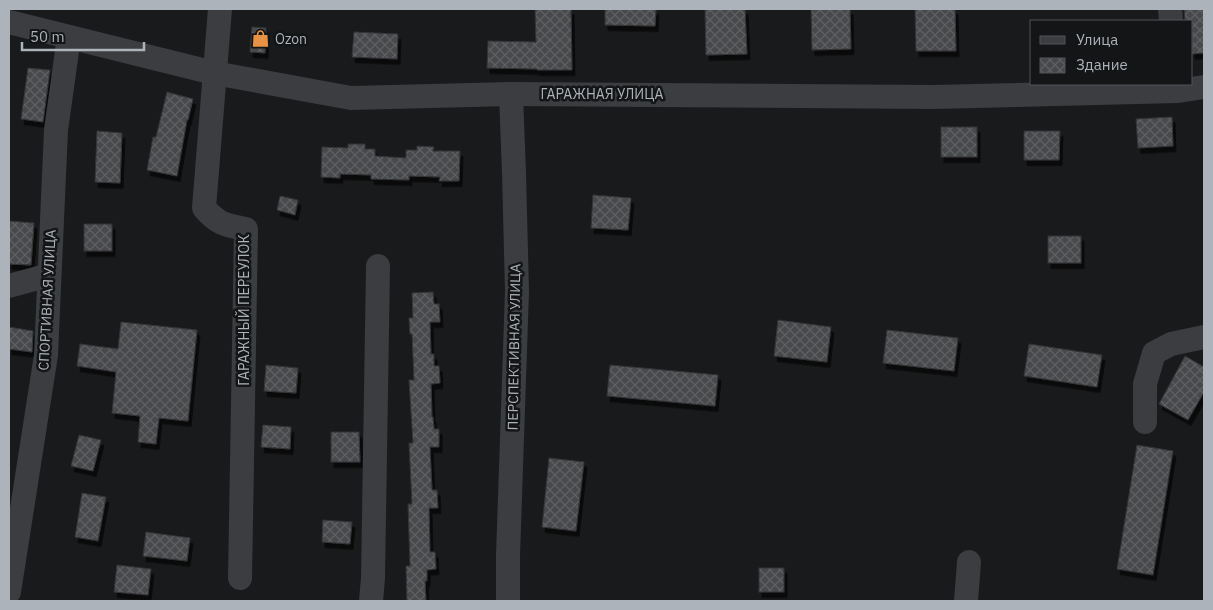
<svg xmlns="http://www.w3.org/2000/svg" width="1213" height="610" viewBox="0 0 1213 610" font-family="'IBM Plex Sans',sans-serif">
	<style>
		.building { fill: url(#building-cross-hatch); stroke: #343437; filter: url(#shadow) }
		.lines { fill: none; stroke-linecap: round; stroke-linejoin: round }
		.minor { stroke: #3b3d40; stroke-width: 24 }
		.labels { text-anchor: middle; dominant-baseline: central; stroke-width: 5; stroke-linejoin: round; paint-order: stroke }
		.poi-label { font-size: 14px; fill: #adb3ba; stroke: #141516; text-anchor: start }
		.street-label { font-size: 14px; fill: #adb3ba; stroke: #141516 }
	</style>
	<defs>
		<pattern id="building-cross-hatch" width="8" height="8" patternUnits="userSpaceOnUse" patternTransform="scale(1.25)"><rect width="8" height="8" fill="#46484b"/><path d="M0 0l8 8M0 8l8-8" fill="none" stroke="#5e6063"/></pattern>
		<filter id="shadow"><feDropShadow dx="3" dy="5.5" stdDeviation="0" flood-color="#0009"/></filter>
	</defs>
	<rect width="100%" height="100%" fill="#191a1b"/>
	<g class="building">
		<polygon points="535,9 571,9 572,70 537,70 537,69 487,68 488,41 536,42"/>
		<polygon points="605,9 656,9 655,26 605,25"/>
		<polygon points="705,9 745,9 747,54 706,55"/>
		<polygon points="811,9 850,9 851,49 812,50"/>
		<polygon points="915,9 955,9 956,51 916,51"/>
		<polygon points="1184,9 1204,9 1204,53 1192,54 1192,21 1185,21"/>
		<polygon points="252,27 266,28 265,53 250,52"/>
		<polygon points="354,32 398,34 397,59 352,57"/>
		<polygon points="28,68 50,70 43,122 21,119"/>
		<polygon points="167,92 193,99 188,120 187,120 177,176 147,170 153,137 156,137"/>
		<polygon points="1172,117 1173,146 1138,148 1136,119"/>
		<rect x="941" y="127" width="36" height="30"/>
		<polygon points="97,131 122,133 120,183 95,182"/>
		<polygon points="1024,131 1060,131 1059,160 1024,160"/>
		<polygon points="348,144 365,144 365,149 375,149 375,156 406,158 406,150 417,150 417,146 434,147 433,151 460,151 459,181 439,181 440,177 409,176 409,180 371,179 371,175 340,174 340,178 321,177 322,147 348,148"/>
		<polygon points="593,195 631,198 628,230 591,228"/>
		<polygon points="280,196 298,200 295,215 277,210"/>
		<polygon points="9,221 34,223 31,265 9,264"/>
		<rect x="84" y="224" width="28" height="27"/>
		<rect x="1048" y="236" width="33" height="27"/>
		<polygon points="433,292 434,304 439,304 440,322 430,322 431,354 434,354 434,366 439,366 440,383 431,384 432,417 433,417 434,429 439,429 439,447 430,447 432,490 437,490 438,508 429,508 430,552 435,552 436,569 427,570 427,581 425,581 426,601 407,601 406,566 410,566 408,504 412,504 409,443 413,443 409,380 414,380 412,334 410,334 409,318 413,318 412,293"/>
		<polygon points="778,320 831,327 827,362 774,356"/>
		<polygon points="121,322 197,330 188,421 159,418 156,444 138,442 140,416 112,413 116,372 77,366 80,344 118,349"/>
		<polygon points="9,327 33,331 32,352 9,349"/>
		<polygon points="887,330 958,338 954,371 883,363"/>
		<polygon points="1029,344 1102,355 1097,387 1024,376"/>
		<polygon points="1185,356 1204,367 1204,392 1188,420 1159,404"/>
		<polygon points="266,365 298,368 296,393 264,391"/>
		<polygon points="610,365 718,375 715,406 607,396"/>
		<polygon points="263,425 291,427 290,449 261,447"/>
		<polygon points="331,432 359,432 360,462 331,462"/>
		<polygon points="79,435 101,440 93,471 71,466"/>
		<polygon points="1137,445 1173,451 1153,575 1117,569"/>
		<polygon points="549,458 584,462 576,531 542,527"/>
		<polygon points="82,493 106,497 98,541 75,537"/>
		<polygon points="323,520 352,522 350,544 322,542"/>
		<polygon points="146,532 190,538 187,561 143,556"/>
		<polygon points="117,565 151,569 148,595 114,592"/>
		<rect x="759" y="568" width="25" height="24"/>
	</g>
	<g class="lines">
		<g class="minor">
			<path d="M220,9L204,208C218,224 225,225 246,229L240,578"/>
			<polyline points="1170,9 1171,21"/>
			<polyline points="9,22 214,73 351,98 511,94 933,97 1178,91 1204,87"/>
			<polyline points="9,286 49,275"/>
			<polyline points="1145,422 1145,384 1154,353 1171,344 1204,337"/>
			<polyline points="9,592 46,355 56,130 69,37"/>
			<polyline points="371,601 373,578 378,266"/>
			<polyline points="508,601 508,556 517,291 514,173 511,94"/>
			<polyline points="966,601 969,562"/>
		</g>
	</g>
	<defs>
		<symbol id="shop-bare" viewBox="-9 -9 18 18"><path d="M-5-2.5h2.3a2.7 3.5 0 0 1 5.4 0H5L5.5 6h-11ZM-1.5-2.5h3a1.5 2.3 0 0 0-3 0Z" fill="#e89245" stroke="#141516" stroke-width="2.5" paint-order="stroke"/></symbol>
	</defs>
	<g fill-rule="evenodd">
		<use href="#shop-bare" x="248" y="26" width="25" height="25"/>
	</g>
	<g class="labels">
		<g class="poi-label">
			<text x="275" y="39">Ozon</text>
		</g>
		<g class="street-label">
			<text x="602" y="94">ГАРАЖНАЯ УЛИЦА</text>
			<text transform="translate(47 300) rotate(-87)">СПОРТИВНАЯ УЛИЦА</text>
			<text transform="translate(244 310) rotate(-90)">ГАРАЖНЫЙ ПЕРЕУЛОК</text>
			<text transform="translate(514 347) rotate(-89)">ПЕРСПЕКТИВНАЯ УЛИЦА</text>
		</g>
	</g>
	<rect width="1213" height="610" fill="none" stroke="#adb3ba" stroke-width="20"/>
	<rect x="1030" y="20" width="162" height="65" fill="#141516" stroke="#515458"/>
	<rect x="1040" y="36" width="25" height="8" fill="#3b3d40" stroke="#515458"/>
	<text x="1076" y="45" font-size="15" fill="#adb3ba">Улица</text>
	<rect x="1040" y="58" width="25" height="15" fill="url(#building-cross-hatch)" stroke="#515458"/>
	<text x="1076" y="70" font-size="15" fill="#adb3ba">Здание</text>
	<path d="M22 42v8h122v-8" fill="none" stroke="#adb3ba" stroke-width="2.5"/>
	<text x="30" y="42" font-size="15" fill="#adb3ba" stroke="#141516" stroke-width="4" paint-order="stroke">50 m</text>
</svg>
